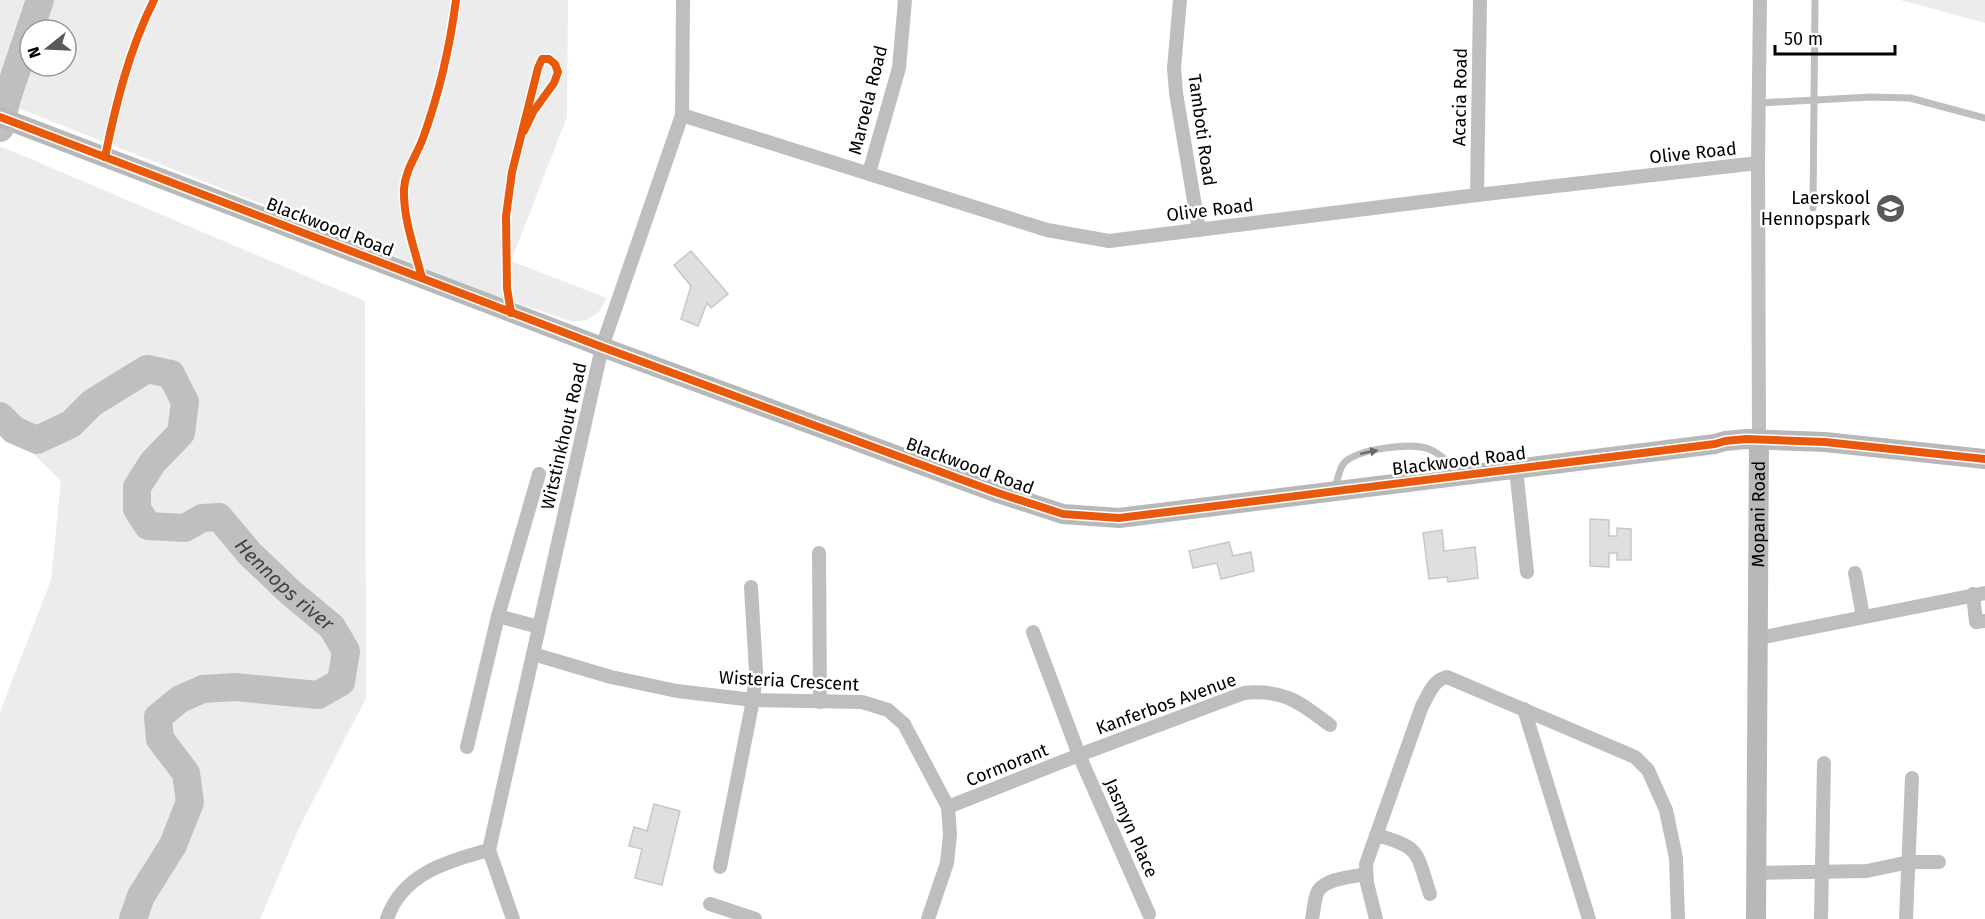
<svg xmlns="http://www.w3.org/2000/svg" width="1985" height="919" viewBox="0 0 1985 919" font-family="'Fira Sans',sans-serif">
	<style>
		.green { fill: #ececec; fill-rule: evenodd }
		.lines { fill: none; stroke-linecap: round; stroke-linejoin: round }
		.river { stroke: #bfbfbf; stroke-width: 28 }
		.building { fill: #dfdfdf; stroke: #c7c7c7; stroke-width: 1.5 }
		.lane { stroke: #bebebe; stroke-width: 7 }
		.street { stroke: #bebebe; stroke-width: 14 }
		.secondary { stroke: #b8b8b8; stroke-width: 20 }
		.cycleway-casing { stroke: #fff; stroke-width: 11 }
		.cycleway { stroke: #e8590c; stroke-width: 8 }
		.oneway { fill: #686868 }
		.labels { text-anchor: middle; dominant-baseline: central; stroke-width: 5; stroke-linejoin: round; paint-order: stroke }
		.street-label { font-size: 18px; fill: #000; stroke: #fff }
		.poi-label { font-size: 18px; fill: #000; stroke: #fff; text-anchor: end }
		.water-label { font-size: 20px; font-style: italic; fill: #444; stroke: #fff }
	</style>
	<rect width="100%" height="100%" fill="#fff"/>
	<g class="green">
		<path d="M0,0H568L567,117L511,261L607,298L598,313L586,320L574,322L496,296L0,101ZM30,30H66V66H30Z"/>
		<polygon points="1900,0 1985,0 1985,23"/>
		<polygon points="0,146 365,301 366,698 299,828 260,919 0,919 0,712 51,580 61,481 0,421"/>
	</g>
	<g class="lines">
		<g class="river">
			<polyline points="0,128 7,98 40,0"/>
			<path id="s1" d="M0,416L14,430L37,440L71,424L92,403L147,369L171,374L185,402L181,433L153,462L137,487V509L148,526L185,528L202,518L219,517L250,554L290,592L332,627L346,651L341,682L318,695L235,687L203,689L180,699L158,717L160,739L186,773L190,802L173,845L141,896L133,919"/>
		</g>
	</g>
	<g class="building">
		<polygon points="691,251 728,294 711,308 707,303 698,326 681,319 691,286 674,265"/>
		<polygon points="1590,519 1609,520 1609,536 1617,536 1617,528 1631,529 1631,560 1617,560 1617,553 1609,553 1609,567 1590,566"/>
		<polygon points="1442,530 1444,551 1475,547 1478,578 1448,582 1447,577 1429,579 1423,533"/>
		<polygon points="1229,542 1233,556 1251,552 1254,571 1221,579 1217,563 1193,568 1189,551"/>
		<polygon points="654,804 680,811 662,885 635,878 642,849 629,846 634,827 647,831"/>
	</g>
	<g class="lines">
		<g class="lane">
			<polyline points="1759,103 1871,97 1910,98 1985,118"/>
			<polyline points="1813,208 1815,0"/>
			<path d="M1335,489C1337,481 1339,469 1344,463C1357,449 1412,442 1429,449C1440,453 1450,464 1459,471"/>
		</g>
		<g class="street">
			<polyline points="1180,0 1174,68 1176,93 1199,230"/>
			<polyline points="682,115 1047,230 1109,241 1477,195 1758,163"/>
			<polyline points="869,173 899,68 905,0"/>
			<polyline points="1477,195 1480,0"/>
			<polyline points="1759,439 1758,163 1760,0"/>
			<polyline points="1516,469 1527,572"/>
			<polyline points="819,553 820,702"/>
			<polyline points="1855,573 1863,616"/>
			<polyline points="1973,594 1976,622 1985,621"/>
			<polyline points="498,616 539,474"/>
			<polyline points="1033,632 1079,755 1149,914"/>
			<polyline points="1759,638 1985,593"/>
			<polyline points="533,654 611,677 677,691 753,700 862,702 888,710 904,724 948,807 950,835 947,863 928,919"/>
			<polyline points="1524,709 1589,919"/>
			<polyline points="467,747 498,616 539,627"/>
			<path d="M948,807L1079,755L1244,693C1284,689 1299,702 1330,725"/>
			<path d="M1376,835C1422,847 1416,853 1430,894"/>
			<polyline points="489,850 602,347 682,115 683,0"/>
			<polyline points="489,850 513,919"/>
			<polyline points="720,867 753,700 756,671 751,587"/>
			<polyline points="1757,873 1867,871 1909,862 1939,862"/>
			<polyline points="710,904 755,919"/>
			<path d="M387,919C402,874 447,861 489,850"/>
			<path d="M1312,919C1314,911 1314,898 1318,891C1326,878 1353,877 1366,874"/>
			<path d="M1376,919L1367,883L1366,864L1422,706C1429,694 1433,680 1447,677L1635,757L1648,770L1666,810L1676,858L1678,919"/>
			<polyline points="1821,919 1824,763"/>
			<polyline points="1906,919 1912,778"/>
		</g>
		<g class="secondary">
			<polyline points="0,117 602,347 998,493 1063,514 1119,518 1715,444 1725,441 1746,439 1825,442 1985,459"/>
			<path id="s2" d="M1756,919L1759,439"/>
		</g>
		<defs>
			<g id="cycleway">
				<polyline points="0,117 602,347 998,493 1063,514 1119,518 1715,444 1725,441 1746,439 1825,442 1985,459"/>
				<path d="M105,157C116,103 129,50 154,0"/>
				<path d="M422,278C415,250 403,219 404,189C405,170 417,155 423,138C439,94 450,46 456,0"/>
				<polyline points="511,313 507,288 506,216 512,172 538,68 542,59 549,59 555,64 558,72 554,83 533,112 524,131"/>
			</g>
		</defs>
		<use href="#cycleway" class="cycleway-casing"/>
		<use href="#cycleway" class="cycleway"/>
	</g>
	<defs><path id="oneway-solid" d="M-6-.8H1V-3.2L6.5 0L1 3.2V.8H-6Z" transform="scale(1.5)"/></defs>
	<use class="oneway" href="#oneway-solid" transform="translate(1369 452) rotate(-12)"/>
	<defs>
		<symbol id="school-disc" viewBox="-11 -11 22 22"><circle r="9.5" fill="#595959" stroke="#fff"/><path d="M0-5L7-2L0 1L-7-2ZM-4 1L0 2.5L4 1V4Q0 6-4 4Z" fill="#fff"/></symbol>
	</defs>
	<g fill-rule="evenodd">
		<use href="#school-disc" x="1874" y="192" width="33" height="33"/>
	</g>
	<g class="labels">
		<g class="street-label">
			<text transform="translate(1460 97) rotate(-89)">Acacia Road</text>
			<text transform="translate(868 100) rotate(-76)">Maroela Road</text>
			<text transform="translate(1202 130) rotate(82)">Tamboti Road</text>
			<text transform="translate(1693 153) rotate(-6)">Olive Road</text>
			<text transform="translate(1210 210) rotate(-7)">Olive Road</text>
			<text transform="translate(330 227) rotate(21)">Blackwood Road</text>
			<text transform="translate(564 436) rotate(-77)">Witstinkhout Road</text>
			<text transform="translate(1459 461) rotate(-7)">Blackwood Road</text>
			<text transform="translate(970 466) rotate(20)">Blackwood Road</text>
			<text stroke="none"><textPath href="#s2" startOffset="405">Mopani Road</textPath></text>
			<text transform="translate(789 681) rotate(3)">Wisteria Crescent</text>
			<text transform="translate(1166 704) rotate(-20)">Kanferbos Avenue</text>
			<text transform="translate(1007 765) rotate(-22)">Cormorant</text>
			<text transform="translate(1131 828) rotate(66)">Jasmyn Place</text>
		</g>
		<g class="poi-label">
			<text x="1870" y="198">Laerskool<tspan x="1870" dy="21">Hennopspark</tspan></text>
		</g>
		<g class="water-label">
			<text stroke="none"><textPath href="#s1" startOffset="544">Hennops river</textPath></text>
		</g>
	</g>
	<g transform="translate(48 48) rotate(252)"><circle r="28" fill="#ffffff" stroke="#999999" stroke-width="1.5"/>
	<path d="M0-4.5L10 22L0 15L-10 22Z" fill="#595959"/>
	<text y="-9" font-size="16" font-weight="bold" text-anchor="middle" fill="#000000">N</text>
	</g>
	<path d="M1775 45v9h120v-9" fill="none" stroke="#000000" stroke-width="3"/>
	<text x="1784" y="45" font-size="18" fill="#000000" stroke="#ffffff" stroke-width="4.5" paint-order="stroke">50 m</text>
</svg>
